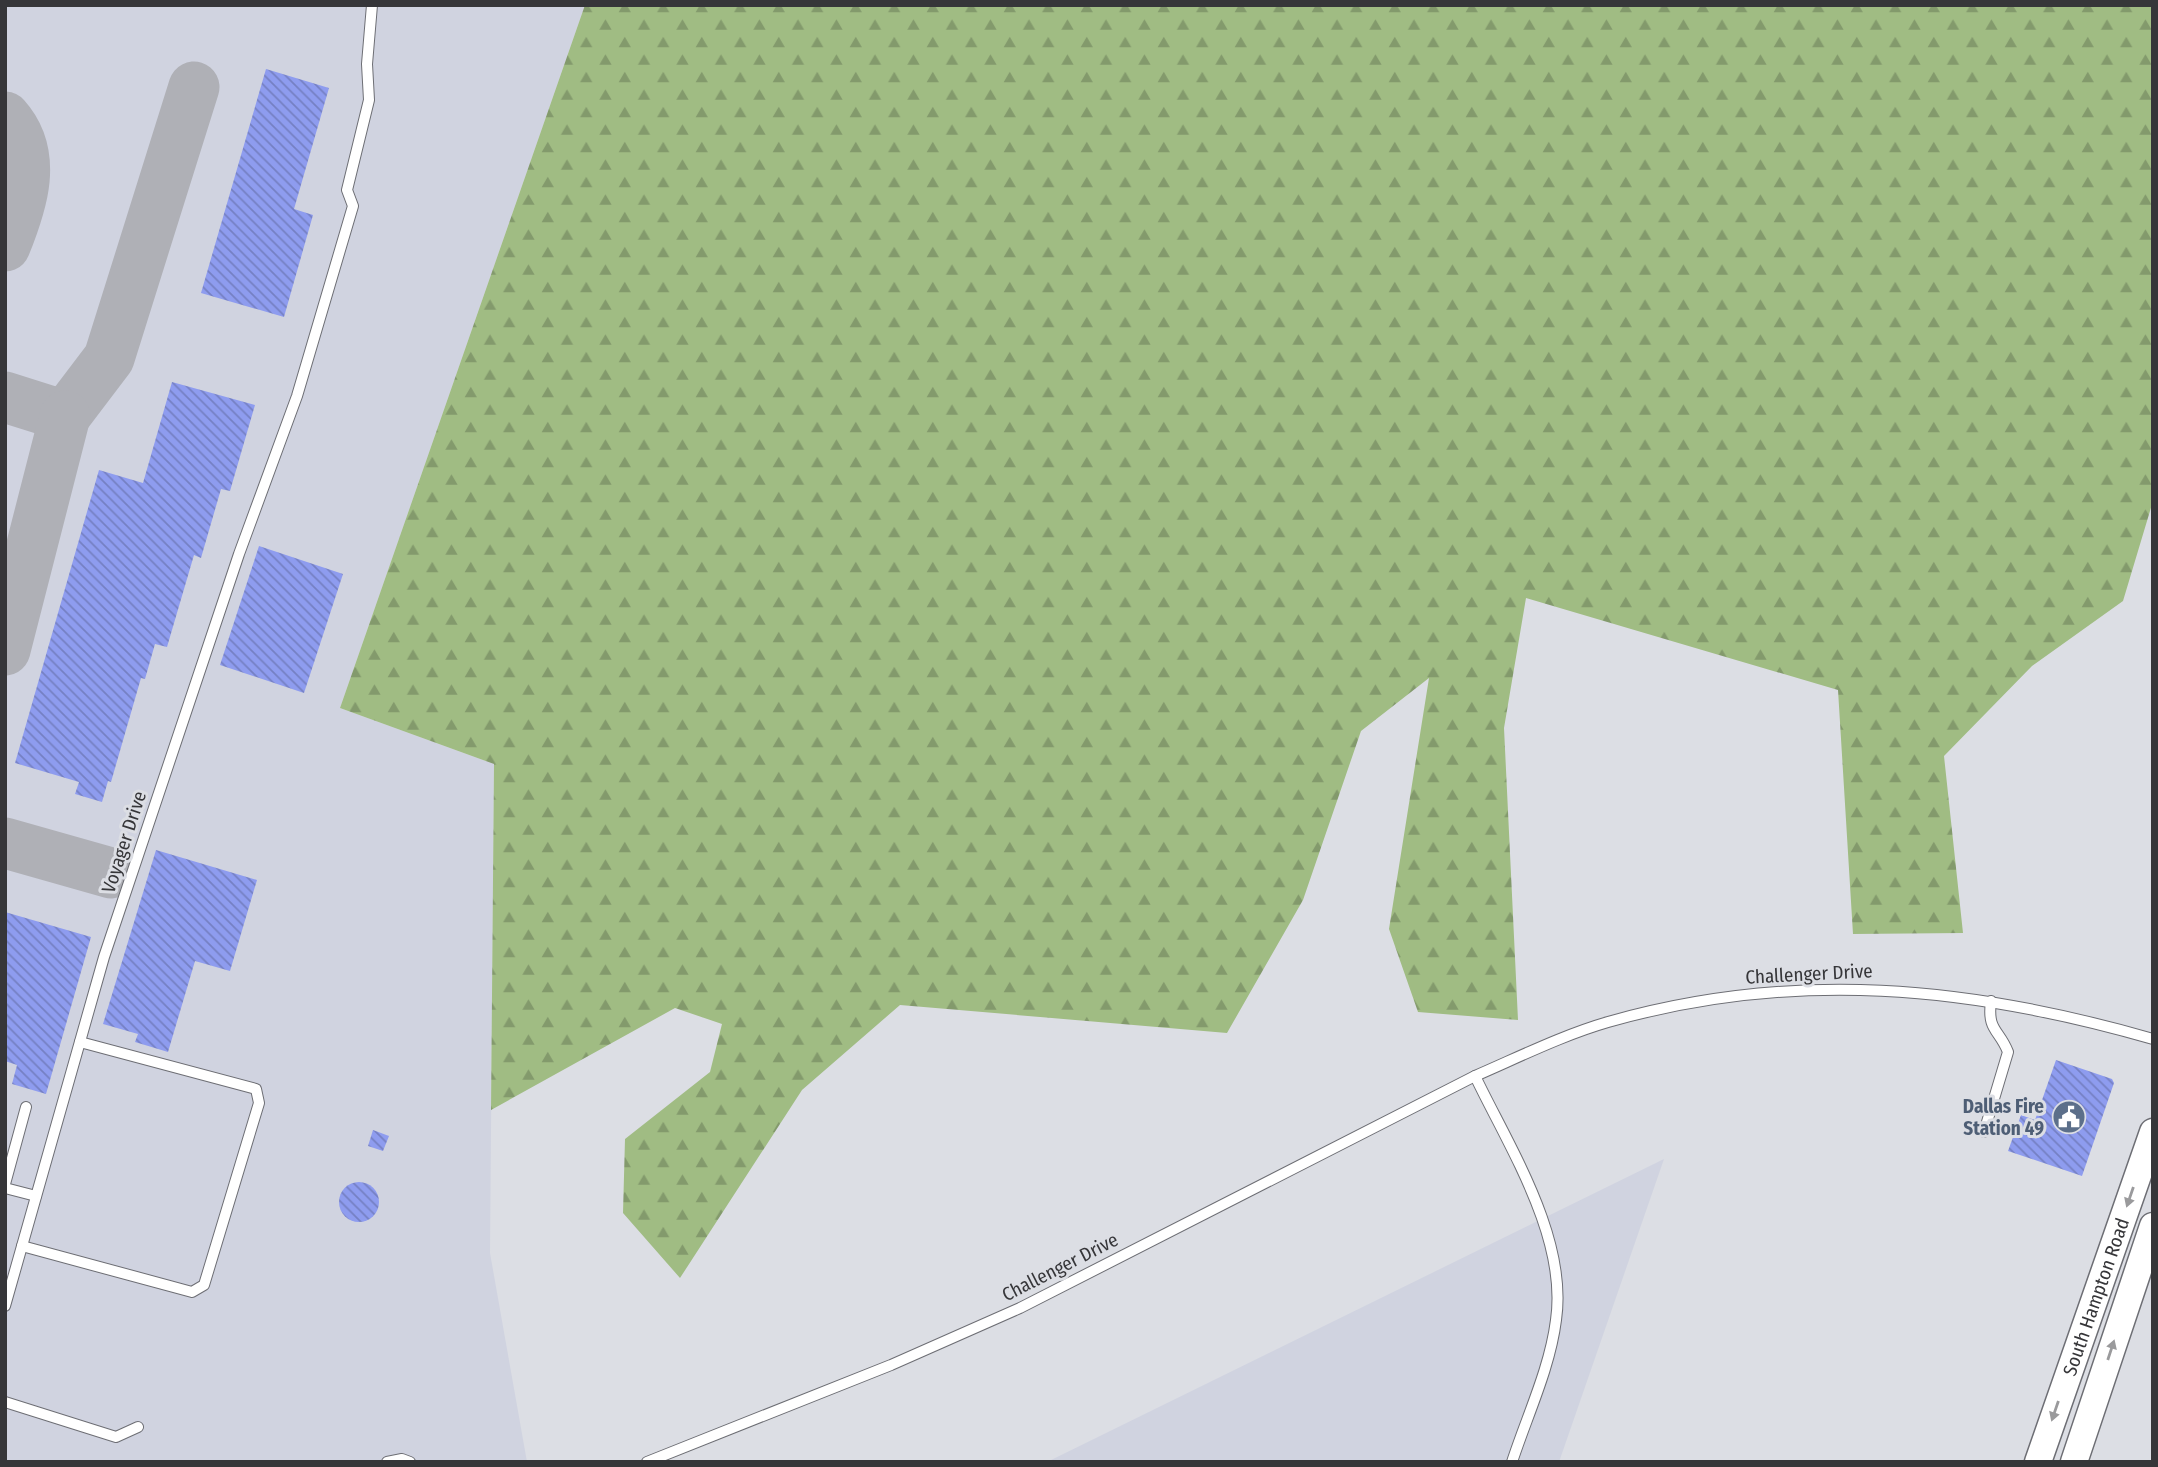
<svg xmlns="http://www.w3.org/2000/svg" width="2158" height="1467" viewBox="0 0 2158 1467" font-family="'Fira Sans Condensed',sans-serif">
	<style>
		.built { fill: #d0d3e0 }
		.forest { fill: url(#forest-firs) }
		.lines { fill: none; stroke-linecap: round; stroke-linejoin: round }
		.taxiway { stroke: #afb0b6; stroke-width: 51 }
		.building { fill: url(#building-back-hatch) }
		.service-casing { stroke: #6d6e74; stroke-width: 12 }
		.secondary-casing { stroke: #6d6e74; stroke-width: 29 }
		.service { stroke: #fff; stroke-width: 10 }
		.secondary { stroke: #fff; stroke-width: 26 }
		.oneway { fill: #9a9a9c }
		.labels { text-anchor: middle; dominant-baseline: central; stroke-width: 6; stroke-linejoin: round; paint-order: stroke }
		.street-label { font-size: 19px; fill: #363639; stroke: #dcdee4 }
		.service-label { font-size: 19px; font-weight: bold; fill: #4e5e75; stroke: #dcdee4; text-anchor: end }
	</style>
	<defs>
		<pattern id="forest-firs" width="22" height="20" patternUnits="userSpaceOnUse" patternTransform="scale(1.75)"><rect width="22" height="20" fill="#a0bc83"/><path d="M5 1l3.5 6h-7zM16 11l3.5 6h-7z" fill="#839a6c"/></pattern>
		<pattern id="building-back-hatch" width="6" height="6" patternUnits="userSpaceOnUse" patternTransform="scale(1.75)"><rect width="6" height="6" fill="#8e9cef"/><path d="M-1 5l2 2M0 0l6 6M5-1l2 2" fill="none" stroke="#7580c3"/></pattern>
	</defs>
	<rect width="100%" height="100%" fill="#dcdee4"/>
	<g class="built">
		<polygon points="5,5 585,5 340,708 494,764 490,1253 527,1462 5,1462"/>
		<polygon points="1664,1159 1559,1462 1047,1462"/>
	</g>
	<polygon class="forest" points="585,5 2153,5 2153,501 2123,601 2032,666 1944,756 1963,933 1853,934 1838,690 1526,598 1504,728 1518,1020 1418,1012 1389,929 1429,678 1361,731 1303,900 1227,1033 900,1005 802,1090 680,1278 623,1213 625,1139 710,1072 722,1024 675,1008 491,1110 494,764 340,708"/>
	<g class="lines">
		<g class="taxiway">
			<path d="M5,117C39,155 22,204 5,246"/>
			<polyline points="5,397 65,416 109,358 194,87"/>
			<polyline points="5,650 65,416"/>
			<polyline points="5,843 111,873"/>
		</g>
	</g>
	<g class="building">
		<polygon points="266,69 329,88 294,209 313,215 284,317 201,293"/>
		<polygon points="172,382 255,405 230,491 221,489 201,558 194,555 167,647 155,644 145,679 141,678 111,782 108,781 102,802 75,794 79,782 15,763 99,470 143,483"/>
		<polygon points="259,546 343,574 304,693 220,665"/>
		<polygon points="156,850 257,880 230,971 195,961 168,1052 135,1042 138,1034 103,1024"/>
		<polygon points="5,912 91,937 46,1094 12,1084 17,1065 5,1061"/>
		<polygon points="2056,1060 2112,1079 2114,1083 2082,1176 2008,1151 2021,1115 2035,1120"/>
		<polygon points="373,1130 389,1136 383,1151 368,1146"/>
		<circle cx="359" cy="1202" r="20"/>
	</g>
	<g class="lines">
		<defs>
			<g id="service">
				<path d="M1984,1132L2008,1052C1999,1029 1987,1031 1991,1001"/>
				<polyline points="5,1184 26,1107"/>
				<polyline points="5,1188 36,1196"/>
				<polyline points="22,1246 192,1292 204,1285 259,1103 256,1089 80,1042"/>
				<polyline points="5,1306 104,957 239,554 297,396 353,206 347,190 369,100 367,64 372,5"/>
				<polyline points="5,1402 116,1437 138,1427"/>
				<polyline points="387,1462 402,1459 410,1462"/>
				<polyline points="647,1462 891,1365 1020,1308 1475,1076"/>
				<path d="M1512,1462C1527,1416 1550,1368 1556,1320C1568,1238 1509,1147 1475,1076C1519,1057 1563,1035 1608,1022C1794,969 1969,986 2153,1039"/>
			</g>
			<g id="secondary">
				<path id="s1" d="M2038,1462L2153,1132"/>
				<polyline points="2074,1462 2153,1226"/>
			</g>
		</defs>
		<use href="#service" class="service-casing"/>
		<use href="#secondary" class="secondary-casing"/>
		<use href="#service" class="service"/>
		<use href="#secondary" class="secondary"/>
	</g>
	<defs><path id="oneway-solid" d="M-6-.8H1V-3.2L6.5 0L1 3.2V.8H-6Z" transform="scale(1.75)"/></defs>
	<g class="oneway">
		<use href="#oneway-solid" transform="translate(2130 1197) rotate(109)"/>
		<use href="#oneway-solid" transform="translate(2111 1350) rotate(-72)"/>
		<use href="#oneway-solid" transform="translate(2055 1411) rotate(109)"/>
	</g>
	<defs>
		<symbol id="civic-disc" viewBox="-11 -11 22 22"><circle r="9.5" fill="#5c6f8a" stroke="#dcdee4"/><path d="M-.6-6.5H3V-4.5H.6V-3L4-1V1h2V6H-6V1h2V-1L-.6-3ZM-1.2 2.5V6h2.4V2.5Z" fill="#fff"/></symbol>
	</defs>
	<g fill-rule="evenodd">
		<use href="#civic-disc" x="2050" y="1098" width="38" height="38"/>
	</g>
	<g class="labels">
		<g class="street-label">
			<text transform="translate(124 842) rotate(-72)">Voyager Drive</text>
			<text transform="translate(1809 974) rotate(-3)">Challenger Drive</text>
			<text transform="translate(1060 1267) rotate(-27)">Challenger Drive</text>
			<text stroke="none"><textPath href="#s1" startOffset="175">South Hampton Road</textPath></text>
		</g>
		<g class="service-label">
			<text x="2044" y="1106">Dallas Fire<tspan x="2044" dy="22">Station 49</tspan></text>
		</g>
	</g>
	<rect width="2158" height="1467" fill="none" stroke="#363639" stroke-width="14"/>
</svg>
